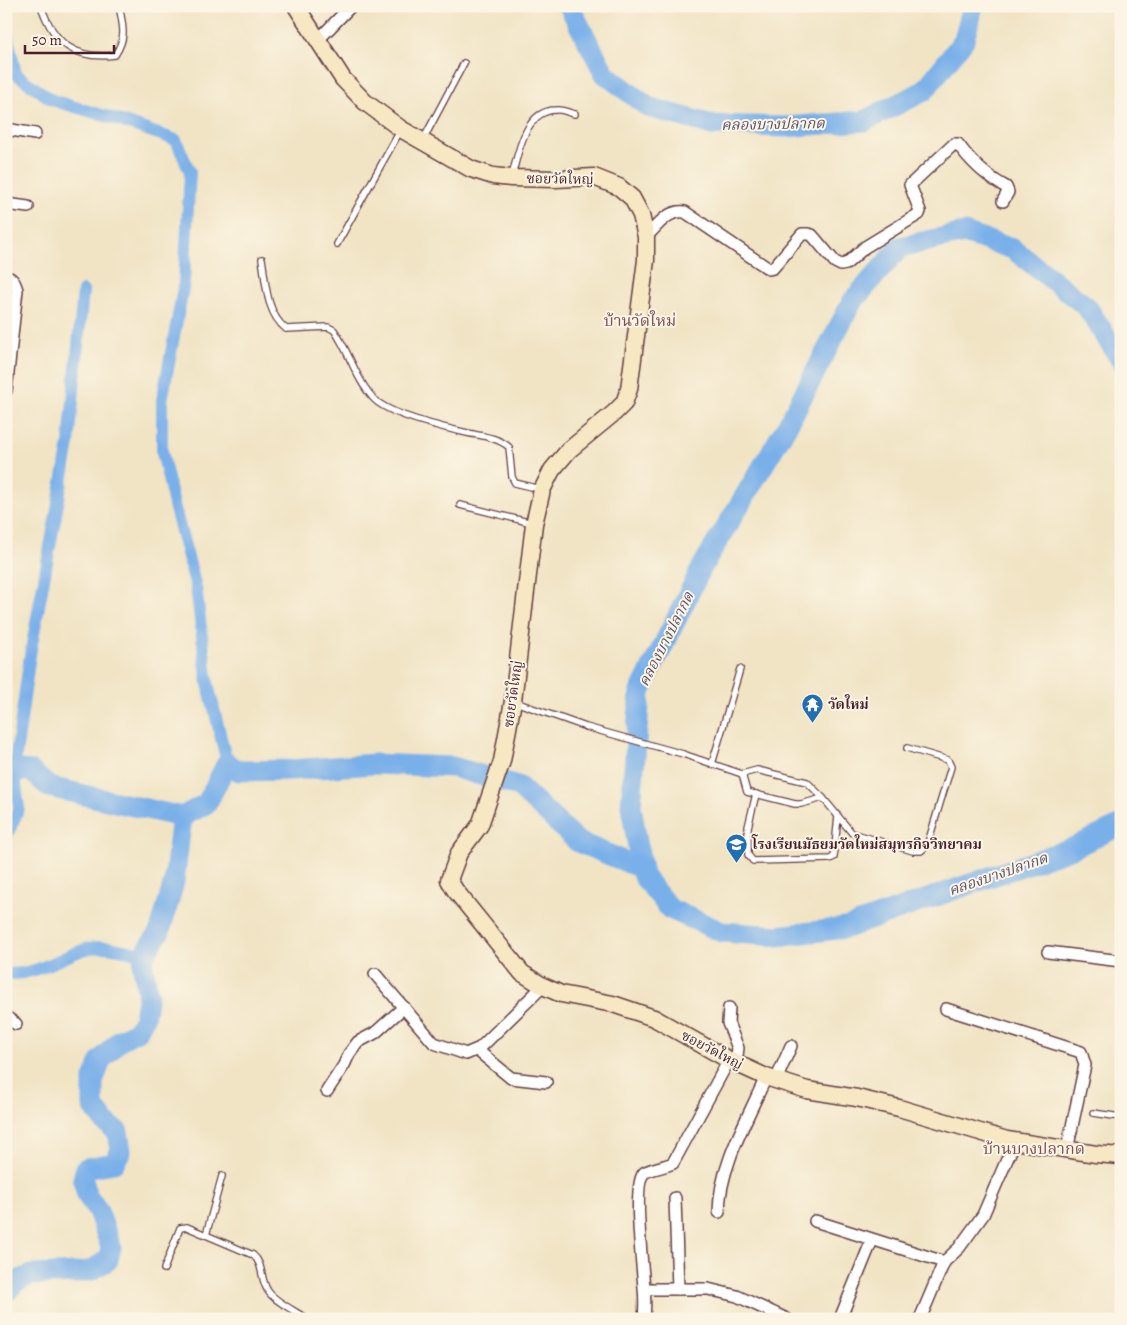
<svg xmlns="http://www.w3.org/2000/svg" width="1127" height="1325" viewBox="0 0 1127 1325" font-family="Alegreya,'Noto Serif Thai',serif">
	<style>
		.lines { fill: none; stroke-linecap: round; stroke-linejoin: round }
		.canal { stroke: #7ab0e9; stroke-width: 12 }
		.river { stroke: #7ab0e9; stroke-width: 21 }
		.lane-casing { stroke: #633d42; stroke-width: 8 }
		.street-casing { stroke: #633d42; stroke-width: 14 }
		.secondary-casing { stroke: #633d42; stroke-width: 19 }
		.lane { stroke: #fff; stroke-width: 5.5 }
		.street { stroke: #fff; stroke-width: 11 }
		.secondary { stroke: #f7e8c3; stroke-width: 16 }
		.labels { text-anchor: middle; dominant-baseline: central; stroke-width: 4; stroke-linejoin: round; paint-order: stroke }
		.street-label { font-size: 14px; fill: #4a1f2b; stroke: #fcf5e5 }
		.poi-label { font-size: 14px; font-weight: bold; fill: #4a1f2b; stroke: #fcf5e5; text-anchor: start }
		.water-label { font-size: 15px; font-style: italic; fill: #5b526e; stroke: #fcf5e5 }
		.quarter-label { font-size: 16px; fill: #804f53; stroke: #fcf5e5 }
	</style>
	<rect width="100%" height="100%" fill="#fcf5e5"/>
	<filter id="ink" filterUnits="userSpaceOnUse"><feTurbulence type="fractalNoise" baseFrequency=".02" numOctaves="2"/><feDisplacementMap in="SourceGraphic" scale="10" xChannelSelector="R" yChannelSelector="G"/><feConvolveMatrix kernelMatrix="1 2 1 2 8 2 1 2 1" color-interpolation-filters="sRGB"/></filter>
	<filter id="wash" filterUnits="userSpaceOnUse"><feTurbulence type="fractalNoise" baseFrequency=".0096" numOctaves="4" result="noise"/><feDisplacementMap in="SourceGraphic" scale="20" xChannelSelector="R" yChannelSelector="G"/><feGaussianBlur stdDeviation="1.12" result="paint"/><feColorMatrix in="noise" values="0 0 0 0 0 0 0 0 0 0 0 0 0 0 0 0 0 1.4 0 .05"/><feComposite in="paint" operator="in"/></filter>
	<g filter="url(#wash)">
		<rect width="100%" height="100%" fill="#f1e4c5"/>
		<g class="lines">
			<g class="canal">
				<polyline points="6,28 16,74 52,100 115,119 176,140 190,172 184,283 162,401 162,452 174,505 196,587 208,684 227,763"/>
				<polyline points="6,838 19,808 14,770 30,655 69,444 83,291"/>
				<path d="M6,973C30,978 61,957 83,950C104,943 124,950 144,955"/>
			</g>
			<g class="river">
				<polyline points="569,6 605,74 648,107 712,125 785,127 864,121 924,91 964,40 973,6"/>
				<polyline points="1121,360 1087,307 1013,249 964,233 900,247 852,302 787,426 702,567 640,692 631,806 643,876 670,909 722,932 778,936 846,928 1075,847 1121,825"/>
				<polyline points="6,769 31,771 49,787 182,817 207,803 227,763 239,771 291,770 374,764 453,767 518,786 578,842 641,868"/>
				<polyline points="6,1293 15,1282 31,1275 76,1273 92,1270 108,1260 111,1247 98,1211 87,1195 83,1179 86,1168 114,1163 121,1151 118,1132 105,1122 93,1106 93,1082 101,1060 120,1040 137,1031 144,1018 148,995 143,967 144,955 160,931 174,882 182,817"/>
			</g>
		</g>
	</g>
	<g filter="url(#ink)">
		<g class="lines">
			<defs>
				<g id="lane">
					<path d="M41,6C54,44 75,60 115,55C127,37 123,26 119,6"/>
					<polyline points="423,140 464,63"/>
					<path d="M512,176C518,153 525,110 556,110C562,109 569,113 575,114"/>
					<polyline points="337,244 400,131"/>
					<path d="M262,259C266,283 266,313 286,329L328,327L334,330C349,351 356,380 374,399C388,414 441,427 463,432C479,436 496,436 509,447L512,477L515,483L540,489"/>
					<polyline points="460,505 532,523"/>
					<polyline points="515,702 586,727 683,754 742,774 757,770 807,782 823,798 852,833 913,851 921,851 927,846 951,767 948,760 907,748"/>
					<polyline points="712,764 740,669"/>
					<polyline points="742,774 747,792 795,804 801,804 823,798"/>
					<polyline points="756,794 748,827 748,855 753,861 830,859 834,857 838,816"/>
					<polyline points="1093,1113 1121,1117"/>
					<polyline points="206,1235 222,1176"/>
					<path d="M164,1269L180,1228L187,1227L253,1255C264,1264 260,1280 268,1291C274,1301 297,1312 307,1319"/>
				</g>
				<g id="street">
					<polyline points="318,40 351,6"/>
					<polyline points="6,129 35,134"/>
					<polyline points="6,204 28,207"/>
					<path d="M646,237C658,225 667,210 685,212L769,269L773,268L802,234H808L812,235L835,262L841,265L846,264L865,247L919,214L920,211L910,185L954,144H958C971,162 987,177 1006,187L1008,192L1003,201"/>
					<path d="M6,277C13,278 15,283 17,290L6,391"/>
					<polyline points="1048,952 1121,961"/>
					<polyline points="375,974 434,1043 466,1054 480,1048 543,986"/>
					<polyline points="729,1008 728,1023 738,1048 736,1063"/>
					<polyline points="946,1009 1081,1052 1085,1065 1067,1150"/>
					<polyline points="6,1017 16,1024"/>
					<polyline points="477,1050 511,1078 546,1082"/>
					<polyline points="776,1080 791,1046"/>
					<polyline points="327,1091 344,1065 349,1054 358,1042 375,1033 404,1007"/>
					<polyline points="675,1198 678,1289"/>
					<path d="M719,1212C719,1167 748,1118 766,1077"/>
					<polyline points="815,1221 944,1262"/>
					<polyline points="645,1289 708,1289 737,1296 787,1319"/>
					<path d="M644,1319C645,1308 645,1298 644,1288C643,1270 632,1184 644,1173C647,1170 667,1166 673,1163L729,1060"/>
					<polyline points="840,1319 872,1240"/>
					<polyline points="920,1319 944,1262 959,1248 983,1215 1015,1141"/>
				</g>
				<polyline id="secondary" points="296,6 343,79 365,102 401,129 471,169 493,176 511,178 556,179 594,177 619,187 632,198 641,215 646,237 646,260 629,389 624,403 614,413 569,450 552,470 542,490 534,524 513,701 502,761 480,825 459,853 449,880 455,890 522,973 543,986 561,994 613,1004 654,1018 729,1060 766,1077 807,1090 857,1098 899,1108 1007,1140 1096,1154 1121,1156"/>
			</defs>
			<use href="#lane" class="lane-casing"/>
			<use href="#street" class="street-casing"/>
			<use href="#secondary" class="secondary-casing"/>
			<use href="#lane" class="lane"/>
			<use href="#street" class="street"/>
			<use href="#secondary" class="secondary"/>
		</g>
	</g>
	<defs>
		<symbol id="temple-pin" viewBox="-11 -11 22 30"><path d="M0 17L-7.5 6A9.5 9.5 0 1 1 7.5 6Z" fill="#1f6fb2" stroke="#fcf5e5"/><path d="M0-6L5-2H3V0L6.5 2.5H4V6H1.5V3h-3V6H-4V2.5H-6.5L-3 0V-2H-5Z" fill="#fff"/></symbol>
		<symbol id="school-pin" viewBox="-11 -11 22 30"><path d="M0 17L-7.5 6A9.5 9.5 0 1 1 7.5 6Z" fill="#1f6fb2" stroke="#fcf5e5"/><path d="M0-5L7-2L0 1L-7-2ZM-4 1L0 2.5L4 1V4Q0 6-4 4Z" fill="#fff"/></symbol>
	</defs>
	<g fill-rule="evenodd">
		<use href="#temple-pin" x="800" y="692" width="25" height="34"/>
		<use href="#school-pin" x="724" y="832" width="25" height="34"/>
	</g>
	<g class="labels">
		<g class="street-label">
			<text transform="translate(560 179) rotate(1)">ซอยวัดใหญ่</text>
			<text transform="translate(513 694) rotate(-82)">ซอยวัดใหญ่</text>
			<text transform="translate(712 1050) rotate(28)">ซอยวัดใหญ่</text>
		</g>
		<g class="poi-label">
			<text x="828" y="704">วัดใหม่</text>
			<text x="752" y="844">โรงเรียนมัธยมวัดใหม่สมุทรกิจวิทยาคม</text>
		</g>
		<g class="water-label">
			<text transform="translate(773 124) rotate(-1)">คลองบางปลากด</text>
			<text transform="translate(666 639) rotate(-63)">คลองบางปลากด</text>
			<text transform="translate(998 874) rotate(-19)">คลองบางปลากด</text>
		</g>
		<g class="quarter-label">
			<text x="640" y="321">บ้านวัดใหม่</text>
			<text x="1034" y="1149">บ้านบางปลากด</text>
		</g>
	</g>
	<rect width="1127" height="1325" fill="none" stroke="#fcf5e5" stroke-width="25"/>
	<path d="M25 45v8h89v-8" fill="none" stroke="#4a1f2b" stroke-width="2.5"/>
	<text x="32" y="45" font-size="15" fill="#4a1f2b" stroke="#fcf5e5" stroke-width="4" paint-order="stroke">50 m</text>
</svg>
